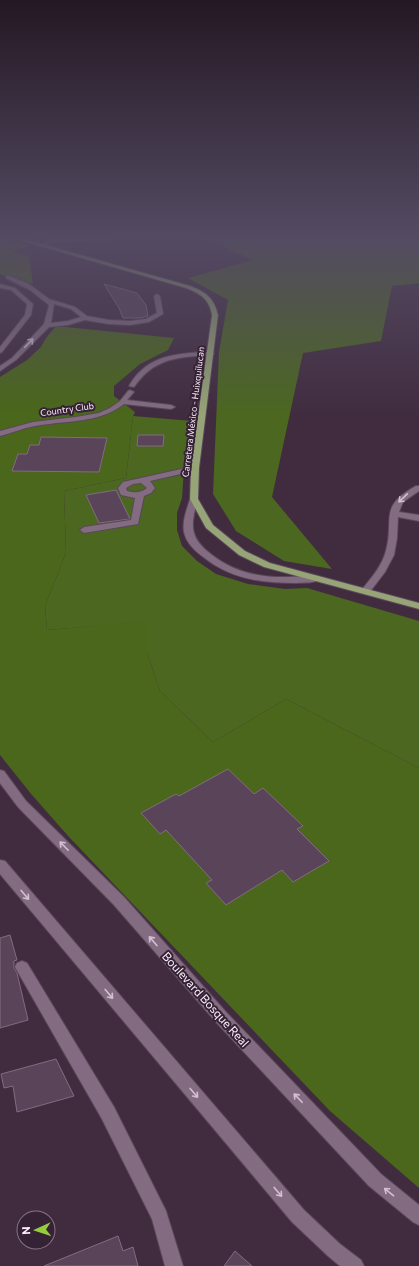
<svg xmlns="http://www.w3.org/2000/svg" width="419" height="1266" viewBox="0 0 419 1266" font-family="Commissioner,sans-serif">
	<style>
		.green { fill: #4b6720 }
		.forest { fill: #4a671b }
		.building { fill: #5a4459; stroke: #836b81 }
		.lines { fill: none; stroke-linecap: round; stroke-linejoin: round }
		.minor-casing { stroke: #5a4859; stroke-width: 2 }
		.major-casing { stroke: #5a4859; stroke-width: 2 }
		.minor { fill: #836c82; fill-rule: evenodd }
		.major { fill: #96a478; fill-rule: evenodd }
		.oneway { stroke: #d2c0d1 }
		.labels { text-anchor: middle; dominant-baseline: central; stroke-width: 4; stroke-linejoin: round; paint-order: stroke }
		.far-street-label { font-size: 9px; fill: #fceefb; stroke: #362235 }
		.near-street-label { font-size: 12px; fill: #fceefb; stroke: #362235 }
	</style>
	<rect width="100%" height="100%" fill="#412c3f"/>
	<g class="green">
		<polygon points="0,238 29,246 12,252 0,248"/>
		<polygon points="203,238 419,238 419,283 392,286 381,341 303,353 272,497 332,569 284,561 236,531 213,494 219,352 228,300 188,278 253,260"/>
		<polygon points="133,416 192,421 184,469 182,498 177,513 177,530 182,546 197,561 216,574 248,584 285,589 307,588 419,621 419,768 286,699 213,742 160,691 147,652 146,622 47,630 45,606 66,553 64,491 126,478"/>
	</g>
	<g class="forest">
		<polygon points="0,248 29,256 33,284 0,274"/>
		<polygon points="56,326 174,338 168,350 140,364 114,386 114,396 135,412 133,416 126,478 64,491 66,553 45,606 47,630 147,621 147,652 160,691 213,742 286,699 419,768 419,1188 330,1111 69,837 32,795 0,755 0,377 27,360 41,347 46,338"/>
	</g>
	<g class="building">
		<polygon points="104,284 137,293 146,305 148,316 140,318 123,318 119,308"/>
		<polygon points="138,435 164,435 163,446 137,446"/>
		<polygon points="41,437 107,438 99,472 12,471 18,454 27,454 30,445 39,445"/>
		<polygon points="116,490 130,519 99,523 86,495"/>
		<polygon points="228,769 254,794 263,788 303,826 297,829 329,861 293,882 282,870 226,905 206,883 212,880 166,830 160,834 141,813 176,794 179,796"/>
		<polygon points="10,935 17,960 14,961 14,968 17,973 28,1020 0,1028 0,938"/>
		<polygon points="56,1059 74,1096 17,1112 13,1086 4,1088 1,1074"/>
		<polygon points="118,1236 123,1251 133,1247 138,1266 44,1266"/>
		<polygon points="235,1251 252,1266 224,1266"/>
	</g>
	<g class="lines">
		<defs>
			<g id="minor">
				<polygon points="81,238 113,238 110,240 54,242 41,248 38,246 53,239"/>
				<path d="M6,276H10L29,284L49,299L75,307L87,316L109,320L130,321L146,319L157,313L154,296L157,294L160,296L163,314L149,322L130,325L109,324L85,320L68,325L49,327L16,360L0,371V366L12,358L44,324L49,305L30,290L6,278ZM54,304L71,309L81,317L68,321L51,323Z"/>
				<polygon points="0,284 15,288 33,304 31,315 2,352 0,353 0,347 25,315 27,304 11,290 0,288"/>
				<path d="M201,352H211L214,354C210,357 202,356 196,356C168,358 150,364 134,387L129,386C145,358 170,354 201,352Z"/>
				<path d="M130,390L134,392L127,400L171,405L175,407L171,409L124,404C98,424 67,420 35,426C23,428 12,433 0,436V431L33,422L76,417L99,413L110,408L120,401L128,391Z"/>
				<path d="M195,466H198V470L150,481L155,488L151,493L144,496L138,524L84,533L80,530L84,527L131,520L135,498L121,495L118,488L123,482ZM141,483L147,488C141,493 135,493 127,491L126,488L133,484Z"/>
				<path d="M416,486H419V491L403,502L399,512L419,515V521L398,517L397,538L394,555L385,572L369,593H363L361,591C370,579 380,569 385,554C396,520 376,508 416,486Z"/>
				<path d="M194,496L198,499C190,525 189,538 212,555C235,573 262,578 290,577C298,577 314,573 320,579C315,584 303,582 296,583C261,583 230,579 202,556C194,550 186,542 184,532C182,521 187,509 190,499Z"/>
				<polygon points="0,770 4,771 26,801 124,897 226,1012 381,1174 419,1205 419,1225 413,1222 369,1186 216,1022 114,905 18,807 0,783"/>
				<polygon points="0,860 5,861 304,1210 340,1244 361,1260 364,1266 340,1266 328,1256 292,1222 0,874"/>
				<polygon points="22,961 27,963 114,1107 166,1211 183,1266 165,1266 152,1219 102,1119 15,967 17,963"/>
			</g>
			<path id="major" d="M12,238H21L190,286C206,292 214,298 218,315L199,468L198,499L213,525L245,551L270,563L419,603V609L264,567L239,555L206,528L190,499L191,468L212,315C209,299 201,294 186,288Z"/>
		</defs>
		<use href="#minor" class="minor-casing"/>
		<use href="#major" class="major-casing"/>
		<use href="#minor" class="minor"/>
		<use href="#major" class="major"/>
	</g>
	<defs><path id="oneway-shaft" d="M-6 0H5M1.5-3L5.5 0L1.5 3" fill="none" stroke-width="1.6" stroke-linecap="round" stroke-linejoin="round"/></defs>
	<g class="oneway">
		<use href="#oneway-shaft" transform="translate(29 343) rotate(-45)"/>
		<use href="#oneway-shaft" transform="translate(403 498) rotate(136)"/>
		<use href="#oneway-shaft" transform="translate(64 846) rotate(-135)"/>
		<use href="#oneway-shaft" transform="translate(25 895) rotate(50)"/>
		<use href="#oneway-shaft" transform="translate(153 941) rotate(-131)"/>
		<use href="#oneway-shaft" transform="translate(109 994) rotate(50)"/>
		<use href="#oneway-shaft" transform="translate(194 1093) rotate(50)"/>
		<use href="#oneway-shaft" transform="translate(298 1098) rotate(-134)"/>
		<use href="#oneway-shaft" transform="translate(278 1192) rotate(50)"/>
		<use href="#oneway-shaft" transform="translate(389 1192) rotate(-141)"/>
	</g>
	<linearGradient id="sky" x2="0" y2="1"><stop stop-color="#241823"/><stop offset="0.57" stop-color="#544b63"/><stop offset="1" stop-color="#544b63" stop-opacity="0"/></linearGradient>
	<rect width="419" height="415" fill="url(#sky)"/>
	<g class="labels">
		<g class="far-street-label">
			<text transform="translate(67 409) rotate(-8)">Country Club</text>
			<text transform="translate(193 412) rotate(-83)">Carretera México - Huixquilucan</text>
		</g>
		<g class="near-street-label">
			<text transform="translate(206 999) rotate(48)">Boulevard Bosque Real</text>
		</g>
	</g>
	<g transform="translate(36 1230) rotate(267)"><circle r="19" fill="#362235" stroke="#857484"/>
	<path d="M0-3L7 15L0 10L-7 15Z" fill="#95cc3b"/>
	<text y="-6" font-size="11" font-weight="bold" text-anchor="middle" fill="#fceefb">N</text>
	</g>
</svg>
